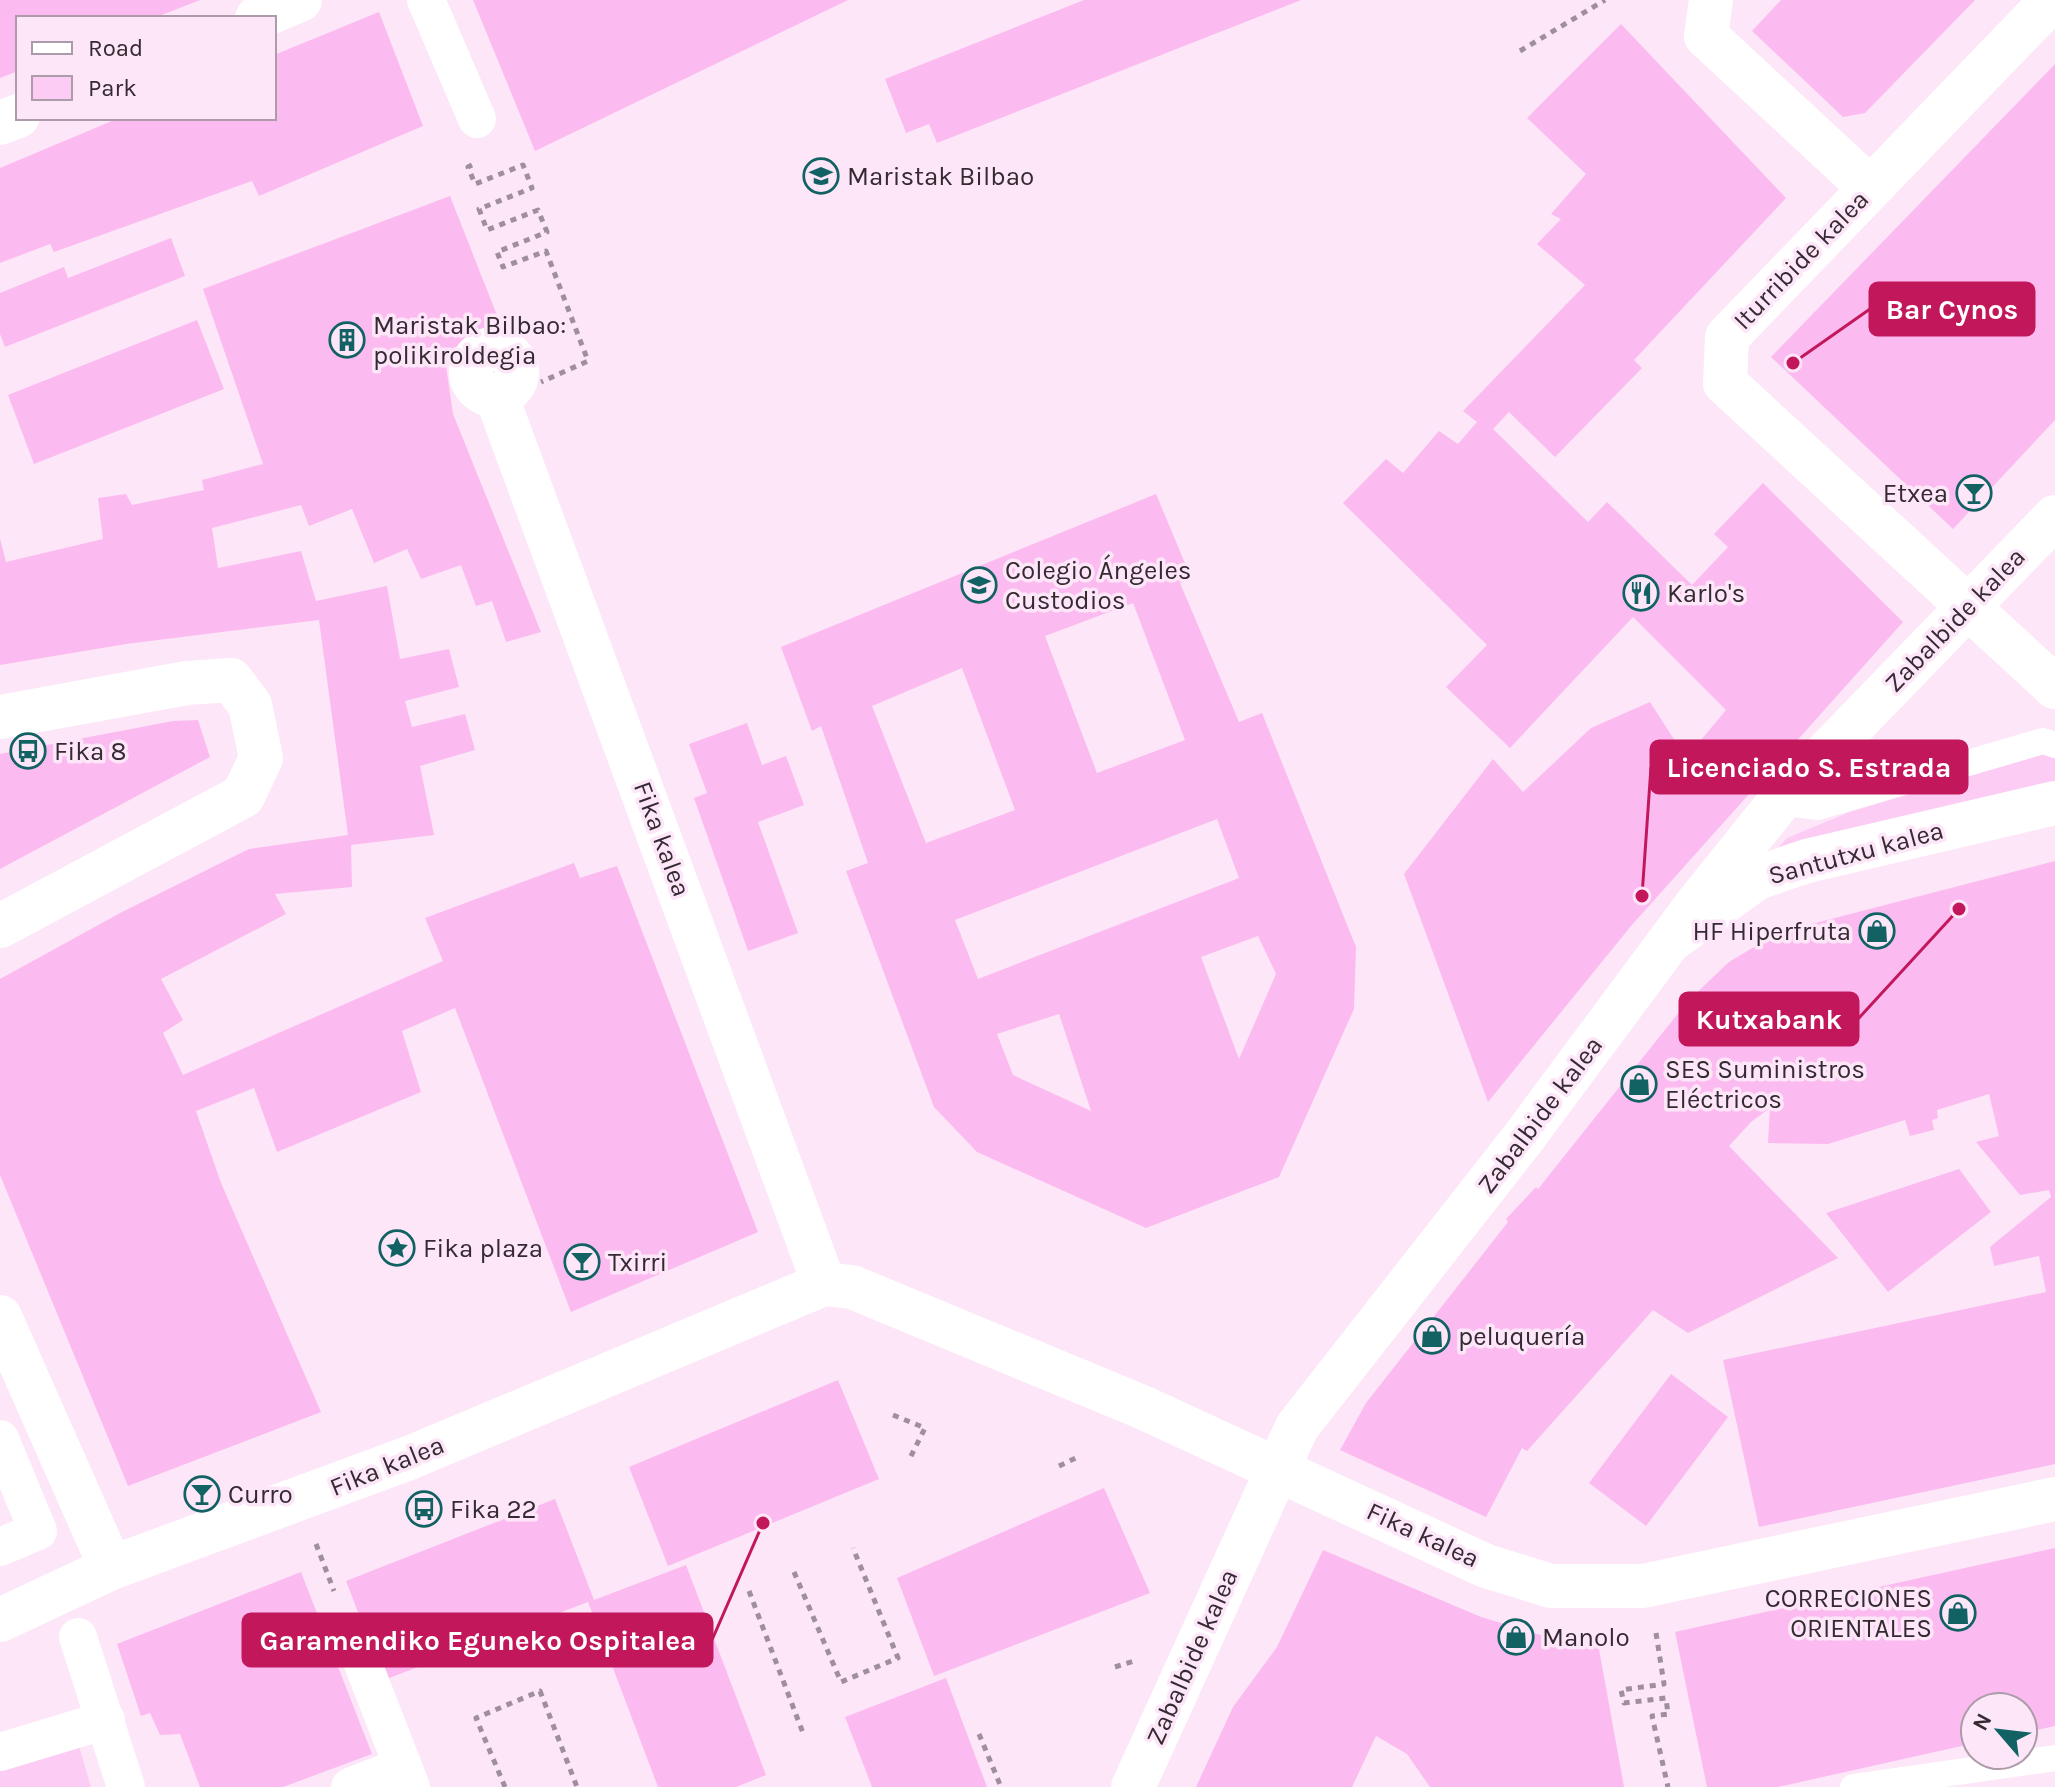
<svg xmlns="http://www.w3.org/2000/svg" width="2055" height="1787" viewBox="0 0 2055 1787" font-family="Karla,sans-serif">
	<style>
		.green { fill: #fdccf4 }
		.building { fill: #fcbbf0; fill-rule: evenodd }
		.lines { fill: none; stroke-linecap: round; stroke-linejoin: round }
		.path { stroke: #9f8e9b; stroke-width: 5; stroke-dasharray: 6 6; stroke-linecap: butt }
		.service { stroke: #fff; stroke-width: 26 }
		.pedestrian { stroke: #fff; stroke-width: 38 }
		.minor { stroke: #fff; stroke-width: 44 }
		.tertiary { stroke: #fff; stroke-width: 44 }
		.labels { text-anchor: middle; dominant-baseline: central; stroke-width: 7; stroke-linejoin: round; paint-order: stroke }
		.poi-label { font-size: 26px; fill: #352a32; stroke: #fce6f8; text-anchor: start }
		.street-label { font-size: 26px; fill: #352a32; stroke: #fce6f8 }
		.leader { fill: none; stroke: #c2185b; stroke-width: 3 }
		.callout-dot { fill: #c2185b; stroke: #fce6f8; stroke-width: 3 }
		.callout { fill: #c2185b; stroke: #c2185b; stroke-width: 3 }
		.callout-label { font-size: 28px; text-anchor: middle; font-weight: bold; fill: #fff }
	</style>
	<rect width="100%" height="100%" fill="#fce6f8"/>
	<g class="green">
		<polygon points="2046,753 2055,755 2055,785 1770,857 1787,838 1850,812"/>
		<polygon points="79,1746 91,1787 0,1787 0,1770"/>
	</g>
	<g class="building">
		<polygon points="0,0 200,0 154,18 18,18 18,71 0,78"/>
		<polygon points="473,0 848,0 535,151"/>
		<polygon points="1084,0 1301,0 937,143 929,124 906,133 885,79"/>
		<polygon points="1781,0 1975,0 1865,113 1843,117 1752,31"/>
		<polygon points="379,12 423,126 259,196 252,181 54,252 50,244 0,263 0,168 119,118 274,118 274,55"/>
		<polygon points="1621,24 1786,198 1634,360 1642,368 1555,457 1509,412 1493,429 1588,522 1607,502 1692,585 1728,547 1714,534 1763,483 1903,622 1631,926 1488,1102 1404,874 1493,759 1523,792 1591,728 1650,702 1686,758 1726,710 1633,617 1510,748 1446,687 1487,645 1343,503 1386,459 1403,473 1439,431 1458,444 1477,422 1463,411 1585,285 1537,244 1561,219 1551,214 1586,174 1527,118"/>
		<polygon points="2055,64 2055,420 1953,529 1771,357"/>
		<polygon points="450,196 502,328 444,352 453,414 541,632 506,642 492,601 476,606 461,565 421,579 407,549 374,563 352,509 309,526 301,505 212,528 218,568 301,551 316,601 387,586 400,659 449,649 459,687 405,701 412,727 465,714 475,750 420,766 434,835 351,845 352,887 275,894 286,914 161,979 183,1020 163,1033 183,1075 443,961 425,918 574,863 580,878 617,866 758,1232 571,1312 455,1008 402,1031 421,1092 277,1152 254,1088 196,1111 221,1183 321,1412 128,1486 0,1175 0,979 122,912 249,849 348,835 319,620 126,644 0,665 0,539 6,562 103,539 98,498 126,494 132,505 204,490 202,480 263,464 203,289"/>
		<polygon points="171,238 185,276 5,347 0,334 0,293 64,267 68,278"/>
		<polygon points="197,320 224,389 34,464 8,395"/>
		<path d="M1156,494L1192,580L1180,583L1239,722L1262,713L1356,947L1354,1009L1279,1177L1146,1228L977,1152L934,1107L846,871L868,863L821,726L812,731L781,647ZM1133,603L1185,740L1097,773L1045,636ZM962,668L1015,810L926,843L872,706ZM1217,819L1239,878L978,979L955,920ZM1258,936L1276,974L1239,1059L1201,957ZM1059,1014L1091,1111L1013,1075L997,1034Z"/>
		<polygon points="198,720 210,757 0,869 0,754 173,721"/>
		<polygon points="747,723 762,765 786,756 804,805 758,822 798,933 748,951 694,798 707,793 689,744"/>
		<polygon points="2055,861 2055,1464 1759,1527 1723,1360 2046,1292 2039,1256 1994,1266 1990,1247 2051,1197 2049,1190 2020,1195 1976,1142 1999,1136 1989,1094 1937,1110 1938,1118 1932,1120 1934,1130 1910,1136 1905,1120 1828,1144 1768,1143 1770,1108 1751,1122 1729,1146 1838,1258 1688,1333 1653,1310 1527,1451 1522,1448 1486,1517 1340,1450 1366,1403 1508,1222 1506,1219 1536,1187 1538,1189 1688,1001 1729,962 1764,941 1800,927"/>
		<polygon points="1959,1169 1991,1212 1888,1292 1826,1213"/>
		<polygon points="1671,1374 1728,1417 1646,1526 1589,1483"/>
		<polygon points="838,1380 879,1479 668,1566 629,1467"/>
		<polygon points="1104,1488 1150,1593 934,1676 897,1578"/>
		<polygon points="555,1499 594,1600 686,1565 766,1775 736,1787 658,1787 588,1602 384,1680 346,1581"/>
		<polygon points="2055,1548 2055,1726 2023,1733 2023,1707 1975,1707 1975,1743 1778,1787 1707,1787 1675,1632"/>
		<polygon points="1323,1550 1481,1617 1554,1639 1597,1638 1624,1787 1430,1787 1407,1754 1376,1736 1352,1787 1196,1787 1233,1707 1277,1647"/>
		<polygon points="301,1572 372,1754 283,1787 200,1787 180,1734 160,1735 150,1713 141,1716 117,1644"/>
		<polygon points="946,1678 987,1787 872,1787 845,1717"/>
	</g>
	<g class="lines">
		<g class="path">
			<polyline points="1520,51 1605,0"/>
			<polyline points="472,165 468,167 475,184 523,165 532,188 479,209 487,230 538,210 547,232 497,252 503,267 546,251 588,361 541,382"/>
			<polyline points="893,1415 925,1428 909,1460"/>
			<polyline points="1059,1466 1078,1457"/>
			<polyline points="316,1544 334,1591"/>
			<polyline points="794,1572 841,1682 898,1658 853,1548"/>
			<polyline points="749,1591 803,1733"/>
			<polyline points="1656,1633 1664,1684 1621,1690 1624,1703 1666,1698 1668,1714 1652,1716 1668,1787"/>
			<polyline points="1115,1667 1137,1660"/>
			<polyline points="979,1734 1001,1787"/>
			<polyline points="505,1787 476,1718 540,1691 577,1787"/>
		</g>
		<g class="service">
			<polyline points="1779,802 1818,807 2043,741 2055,745"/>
			<polyline points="1853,1787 2055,1758"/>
		</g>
		<g class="pedestrian">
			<polyline points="426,0 477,119"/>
			<polyline points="0,1439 38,1531 0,1547"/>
			<polyline points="351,1633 411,1787"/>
			<polyline points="78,1637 126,1787"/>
			<polyline points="0,1752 106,1720"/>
			<polyline points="350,1787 403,1766"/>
		</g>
		<g class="minor">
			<polyline points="1711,0 1706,36 1870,188"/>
			<polyline points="2052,0 1727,337 1725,383 2055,687"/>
			<polyline points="257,18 300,0"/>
			<polyline points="0,123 18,116"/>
			<circle cx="494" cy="372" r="23"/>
			<polyline points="496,395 824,1284"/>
			<polyline points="0,717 187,683 231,680 250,705 261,758 243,796 0,926"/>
			<polyline points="0,1317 111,1568"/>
			<polyline points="0,1620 111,1568 409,1458 824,1284 852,1287 1142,1407 1486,1566 1551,1586 1643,1586 2055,1499"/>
			<polyline points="1133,1787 1297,1427 1524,1137 1697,904 1779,802 2055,517"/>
		</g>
		<polyline class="tertiary" points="1674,938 1757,878 1807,861 2055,803"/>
	</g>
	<defs>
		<symbol id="school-ring" viewBox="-11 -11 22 22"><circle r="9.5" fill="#fce6f8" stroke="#126264" stroke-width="1.5"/><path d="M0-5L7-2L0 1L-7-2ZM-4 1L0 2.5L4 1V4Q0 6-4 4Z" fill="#126264"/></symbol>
		<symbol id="building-ring" viewBox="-11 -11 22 22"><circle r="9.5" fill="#fce6f8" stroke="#126264" stroke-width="1.5"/><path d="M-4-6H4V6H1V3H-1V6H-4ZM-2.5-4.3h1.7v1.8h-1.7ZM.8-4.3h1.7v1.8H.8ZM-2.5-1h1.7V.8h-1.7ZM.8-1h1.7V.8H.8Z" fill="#126264"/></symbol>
		<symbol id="bar-ring" viewBox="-11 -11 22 22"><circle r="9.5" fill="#fce6f8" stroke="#126264" stroke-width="1.5"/><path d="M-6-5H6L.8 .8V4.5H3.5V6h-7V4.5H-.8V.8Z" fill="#126264"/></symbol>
		<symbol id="restaurant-ring" viewBox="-11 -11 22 22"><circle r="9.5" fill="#fce6f8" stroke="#126264" stroke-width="1.5"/><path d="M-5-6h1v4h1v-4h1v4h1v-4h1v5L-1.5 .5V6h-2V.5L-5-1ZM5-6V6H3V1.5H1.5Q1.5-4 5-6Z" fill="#126264"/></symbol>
		<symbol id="bus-ring" viewBox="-11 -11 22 22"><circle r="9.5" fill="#fce6f8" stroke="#126264" stroke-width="1.5"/><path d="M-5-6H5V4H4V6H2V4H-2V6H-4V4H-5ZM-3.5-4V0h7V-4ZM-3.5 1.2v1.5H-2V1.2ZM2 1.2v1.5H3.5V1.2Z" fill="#126264"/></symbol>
		<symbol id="shop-ring" viewBox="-11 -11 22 22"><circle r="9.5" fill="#fce6f8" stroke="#126264" stroke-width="1.5"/><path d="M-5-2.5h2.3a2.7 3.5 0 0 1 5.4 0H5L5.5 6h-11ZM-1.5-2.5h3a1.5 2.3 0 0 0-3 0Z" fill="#126264"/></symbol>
		<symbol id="sight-ring" viewBox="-11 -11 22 22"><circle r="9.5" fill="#fce6f8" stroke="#126264" stroke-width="1.5"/><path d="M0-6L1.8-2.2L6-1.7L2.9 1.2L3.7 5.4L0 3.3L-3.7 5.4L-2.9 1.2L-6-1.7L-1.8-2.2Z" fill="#126264"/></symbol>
	</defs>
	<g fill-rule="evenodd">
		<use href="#school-ring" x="801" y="156" width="40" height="40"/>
		<use href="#building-ring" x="327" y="320" width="40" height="40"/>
		<use href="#bar-ring" x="1954" y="473" width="40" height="40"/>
		<use href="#school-ring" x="959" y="565" width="40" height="40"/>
		<use href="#restaurant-ring" x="1621" y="573" width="40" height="40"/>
		<use href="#bus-ring" x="8" y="731" width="40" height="40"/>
		<use href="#shop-ring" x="1857" y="911" width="40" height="40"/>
		<use href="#shop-ring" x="1619" y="1064" width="40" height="40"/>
		<use href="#sight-ring" x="377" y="1228" width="40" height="40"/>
		<use href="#bar-ring" x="562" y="1242" width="40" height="40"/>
		<use href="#shop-ring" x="1412" y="1316" width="40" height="40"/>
		<use href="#bar-ring" x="182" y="1474" width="40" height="40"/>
		<use href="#bus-ring" x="404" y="1489" width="40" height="40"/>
		<use href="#shop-ring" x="1938" y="1593" width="40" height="40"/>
		<use href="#shop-ring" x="1496" y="1617" width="40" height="40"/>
	</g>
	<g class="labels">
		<g class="poi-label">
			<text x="847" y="176">Maristak Bilbao</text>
			<text x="373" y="325">Maristak Bilbao:<tspan x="373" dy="30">polikiroldegia</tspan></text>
			<text x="1948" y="493" text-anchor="end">Etxea</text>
			<text x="1005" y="570">Colegio Ángeles<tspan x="1005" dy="30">Custodios</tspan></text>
			<text x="1667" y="593">Karlo's</text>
			<text x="54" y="751">Fika 8</text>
			<text x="1851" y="931" text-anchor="end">HF Hiperfruta</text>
			<text x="1665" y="1069">SES Suministros<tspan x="1665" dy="30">Eléctricos</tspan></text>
			<text x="423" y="1248">Fika plaza</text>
			<text x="608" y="1262">Txirri</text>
			<text x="1458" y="1336">peluquería</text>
			<text x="228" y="1494">Curro</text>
			<text x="450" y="1509">Fika 22</text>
			<text x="1932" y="1598" text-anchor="end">CORRECIONES<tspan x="1932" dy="30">ORIENTALES</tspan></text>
			<text x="1542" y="1637">Manolo</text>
		</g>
		<g class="street-label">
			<text transform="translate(1801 260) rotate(-46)">Iturribide kalea</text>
			<text transform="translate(1955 620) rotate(-46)">Zabalbide kalea</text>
			<text transform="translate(662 839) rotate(70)">Fika kalea</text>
			<text transform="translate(1856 853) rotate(-15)">Santutxu kalea</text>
			<text transform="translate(1540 1115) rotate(-53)">Zabalbide kalea</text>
			<text transform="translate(387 1466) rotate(-22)">Fika kalea</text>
			<text transform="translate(1423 1535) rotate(25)">Fika kalea</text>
			<text transform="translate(1192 1657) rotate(-66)">Zabalbide kalea</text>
		</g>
	</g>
	<path class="leader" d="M1793 363L1870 309M1642 896L1651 767M1959 909L1858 1019M763 1523L712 1640"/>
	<g class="callout-dot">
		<circle cx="1793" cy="363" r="8"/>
		<circle cx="1642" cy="896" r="8"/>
		<circle cx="1959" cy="909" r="8"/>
		<circle cx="763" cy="1523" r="8"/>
	</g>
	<g class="callout">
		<rect x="1870" y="283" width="164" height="52" rx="8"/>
		<rect x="1651" y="741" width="316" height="52" rx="8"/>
		<rect x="1680" y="993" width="178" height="52" rx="8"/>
		<rect x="243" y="1614" width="469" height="52" rx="8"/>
	</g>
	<g class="callout-label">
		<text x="1952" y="319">Bar Cynos</text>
		<text x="1809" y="777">Licenciado S. Estrada</text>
		<text x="1769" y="1029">Kutxabank</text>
		<text x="478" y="1650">Garamendiko Eguneko Ospitalea</text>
	</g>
	<rect x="16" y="16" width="260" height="104" fill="#fce6f8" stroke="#ac9ba9" stroke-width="2"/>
	<rect x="32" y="42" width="40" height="12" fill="#ffffff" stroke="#ac9ba9" stroke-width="2"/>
	<text x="88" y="56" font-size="24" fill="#352a32">Road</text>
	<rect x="32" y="76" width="40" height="24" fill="#fdccf4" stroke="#ac9ba9" stroke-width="2"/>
	<text x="88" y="96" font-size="24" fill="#352a32">Park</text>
	<g transform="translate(1999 1731) rotate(298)"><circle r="38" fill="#fce6f8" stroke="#ac9ba9" stroke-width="2"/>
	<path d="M0-6L14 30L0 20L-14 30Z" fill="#126264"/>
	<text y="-12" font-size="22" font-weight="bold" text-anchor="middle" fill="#352a32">N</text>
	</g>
</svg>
